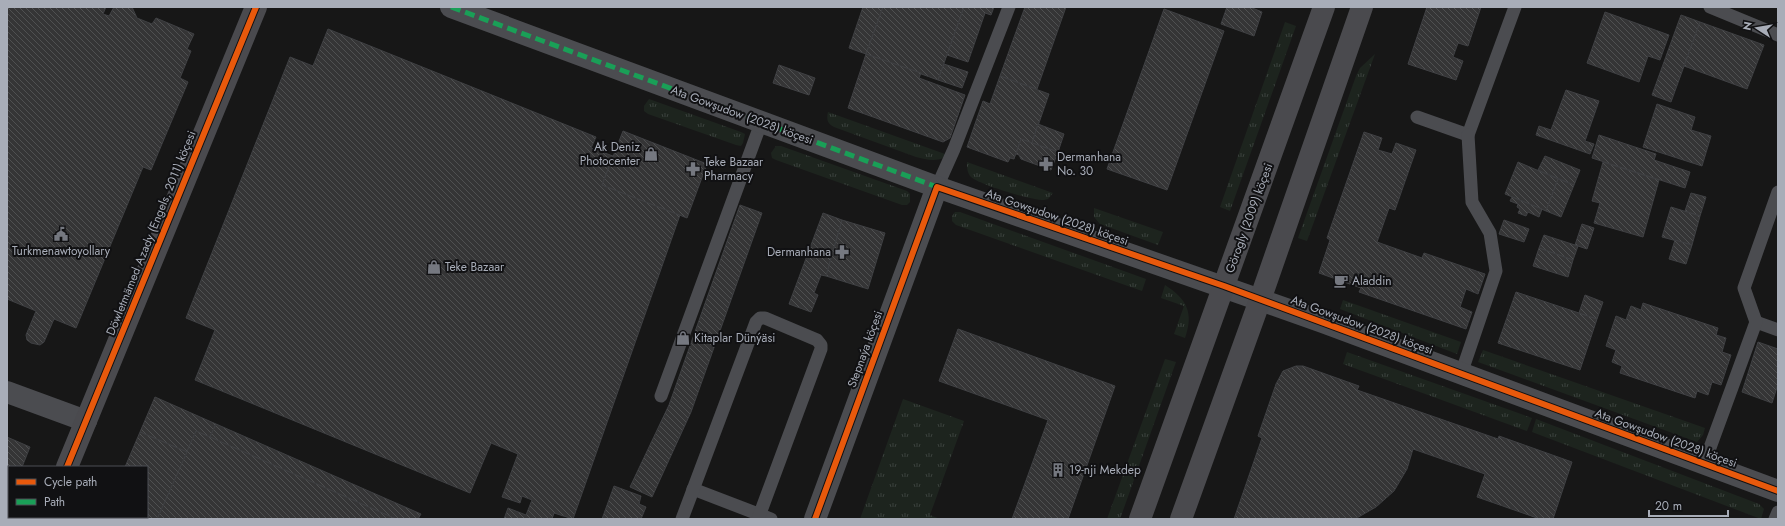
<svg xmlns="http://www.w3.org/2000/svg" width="1785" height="526" viewBox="0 0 1785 526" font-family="Jost,sans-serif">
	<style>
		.grass { fill: url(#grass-tufts) }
		.building { fill: url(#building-back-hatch); stroke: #3f4043 }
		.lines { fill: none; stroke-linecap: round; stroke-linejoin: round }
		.lane { stroke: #4b4c50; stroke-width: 13 }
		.street { stroke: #4b4c50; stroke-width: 22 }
		.secondary { stroke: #4a4a4e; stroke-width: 22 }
		.quiet { stroke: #1a9f57; stroke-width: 5; stroke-dasharray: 10 5; stroke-linecap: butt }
		.cycleway-casing { stroke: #111113; stroke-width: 8 }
		.cycleway { stroke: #e8590c; stroke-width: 6 }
		.labels { text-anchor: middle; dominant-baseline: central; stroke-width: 4; stroke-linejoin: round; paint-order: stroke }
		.street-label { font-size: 12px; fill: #a8adb8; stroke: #111113 }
		.poi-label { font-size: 12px; fill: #a8adb8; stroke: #111113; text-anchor: start }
	</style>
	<defs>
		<pattern id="grass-tufts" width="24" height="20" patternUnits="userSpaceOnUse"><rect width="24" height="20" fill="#1d241e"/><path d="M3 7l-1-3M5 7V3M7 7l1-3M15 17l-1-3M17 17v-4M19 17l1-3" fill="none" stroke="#3b413d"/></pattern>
		<pattern id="building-back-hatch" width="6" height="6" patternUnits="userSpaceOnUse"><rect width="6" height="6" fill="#353536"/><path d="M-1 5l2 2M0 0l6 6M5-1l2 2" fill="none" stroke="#4f5051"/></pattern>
	</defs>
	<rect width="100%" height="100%" fill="#171717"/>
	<g class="grass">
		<polygon points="1285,22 1296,26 1230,211 1220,207"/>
		<polygon points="1375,54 1307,241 1298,238 1356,76 1360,68"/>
		<polygon points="649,99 741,132 745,134 743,143 741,146 736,145 648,114 644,111 644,106"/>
		<path d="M828,112L945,154L943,158C934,162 925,159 916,157L834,127C828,124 826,120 828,112Z"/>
		<polygon points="776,146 781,146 907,191 910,194 910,202 907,205 902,205 776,160 772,158 771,153"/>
		<path d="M967,162L1053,193L1048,199L1044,200C1031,200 980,185 971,177C967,173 967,167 967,162Z"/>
		<polygon points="1094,208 1163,232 1158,245 1100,224 1094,217"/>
		<polygon points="955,212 960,212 1146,279 1142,291 956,225 952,221 952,216"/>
		<path d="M1165,285C1187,299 1194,313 1185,338L1174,334L1184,306L1161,298Z"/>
		<polygon points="1343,300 1461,342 1457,354 1340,309"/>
		<polygon points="1483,350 1705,428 1703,435 1697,442 1478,362"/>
		<polygon points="1347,352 1532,418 1527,431 1343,364"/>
		<polygon points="1165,359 1176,362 1120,519 1107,519"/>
		<polygon points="903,399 964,421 930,515 940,519 860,519"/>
		<polygon points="1536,419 1759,504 1764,509 1761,519 1532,432"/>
	</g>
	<g class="building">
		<polygon points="7,7 106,7 103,14 109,16 114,7 132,7 137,18 152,24 156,18 194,34 187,49 191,51 180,78 188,82 151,170 143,167 76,328 54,319 44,342 40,345 31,343 27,340 26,335 36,311 7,299"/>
		<polygon points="863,7 883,7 866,54 849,48"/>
		<polygon points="883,7 964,7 938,80 866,54"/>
		<polygon points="964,7 994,7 991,15 985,13 968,62 947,55"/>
		<polygon points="1025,7 1066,7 1037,89 1000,76"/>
		<polygon points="1227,7 1250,7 1262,12 1254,36 1221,24"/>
		<polygon points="1427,7 1481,7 1468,46 1458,43 1453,57 1463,61 1456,80 1408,64"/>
		<polygon points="1164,9 1224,31 1167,190 1107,169"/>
		<polygon points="1605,12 1669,35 1660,60 1648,56 1639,82 1587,63"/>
		<polygon points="1681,15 1700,22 1671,102 1652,95"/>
		<polygon points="1700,22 1764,45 1747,89 1684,66"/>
		<polygon points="328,29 596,137 591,148 613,156 602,185 680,215 573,519 554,513 552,519 504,519 508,508 526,515 532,500 522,496 520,503 502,497 518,454 491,443 470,493 195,380 215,330 186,318 290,57 313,66"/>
		<polygon points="866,54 921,73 919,78 965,95 950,138 943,142 848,108"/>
		<polygon points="944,64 968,72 962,88 938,80"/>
		<polygon points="779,65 815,78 809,95 773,83"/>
		<polygon points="1000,76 1049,94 1032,143 1021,139 1014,159 1010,158 1008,162 967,147 983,101 990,104"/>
		<polygon points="1566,90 1599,101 1585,141 1594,144 1590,154 1536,135 1539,126 1551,130"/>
		<polygon points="1657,104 1695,117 1691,130 1711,136 1702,166 1643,147"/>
		<polygon points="1038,124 1064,134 1058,152 1032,143"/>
		<polygon points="623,131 707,164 687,218 602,185"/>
		<polygon points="1364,132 1382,138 1378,150 1392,154 1396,143 1416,150 1395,210 1389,208 1377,242 1422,258 1424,253 1485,274 1478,294 1466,289 1460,307 1472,312 1466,329 1359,292 1361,288 1319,273 1330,240 1327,238"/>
		<polygon points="1599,135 1656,154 1654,160 1690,172 1685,188 1592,158"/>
		<polygon points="1021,139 1058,152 1051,170 1021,159 1019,155 1016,154"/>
		<polygon points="1545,156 1580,170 1574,185 1538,170"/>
		<polygon points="1518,162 1558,179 1546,211 1505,194"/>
		<polygon points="1603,162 1659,180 1643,237 1594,223 1600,203 1592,201"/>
		<polygon points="1558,179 1574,185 1561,217 1546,211"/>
		<polygon points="1691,193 1706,197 1700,216 1685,211"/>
		<polygon points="1512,197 1542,209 1539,217 1528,212 1526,216 1518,213 1520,209 1517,207 1518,204 1510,201"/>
		<polygon points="740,205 762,213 691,412 652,497 630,487 669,405"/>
		<polygon points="1671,207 1700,216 1692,245 1662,237"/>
		<polygon points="823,213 842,220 826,276 821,275 814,293 818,295 811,312 789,304"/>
		<polygon points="842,220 885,233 868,289 826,276"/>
		<polygon points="1504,220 1529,229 1524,242 1499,234"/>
		<polygon points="1582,224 1594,228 1587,249 1575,245"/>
		<polygon points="1544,235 1578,246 1573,260 1539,248"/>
		<polygon points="1675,240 1692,245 1686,264 1669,259"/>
		<polygon points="1539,248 1573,260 1568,277 1533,266"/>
		<polygon points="1516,292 1597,319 1580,370 1498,343"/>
		<polygon points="1585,295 1603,302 1597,319 1579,313"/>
		<polygon points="1643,303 1718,328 1716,335 1726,338 1722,352 1731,355 1721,385 1712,382 1708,395 1697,391 1695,398 1620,373 1622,366 1612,362 1616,350 1606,346 1616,316 1626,320 1631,306 1641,310"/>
		<polygon points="958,329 1115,386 1068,519 1012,519 1048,420 939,381"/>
		<polygon points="1758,342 1778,349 1778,384 1772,403 1742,392"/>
		<polygon points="1296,366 1303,366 1359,386 1357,390 1498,439 1499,436 1572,462 1553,519 1540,519 1477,497 1485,474 1413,449 1407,469 1394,491 1376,507 1355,519 1280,519 1275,517 1274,519 1234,519 1262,438 1258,436 1276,384 1283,371"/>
		<polygon points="155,397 216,424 210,437 196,431 187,452 140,432"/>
		<polygon points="216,424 421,514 418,519 396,519 210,437"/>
		<polygon points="196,431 210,437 396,519 157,519"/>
		<polygon points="140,432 187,452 157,519 102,519 103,517 147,517 147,467 125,467"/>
		<polygon points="7,437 30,447 22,467 9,467 9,497 7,501"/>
		<polygon points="614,486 641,496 639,504 646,507 641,519 602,519"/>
	</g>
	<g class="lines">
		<g class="lane">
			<polyline points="1710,7 1778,35"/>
			<polyline points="1417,117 1468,135 1515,7"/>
			<polyline points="937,187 954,149 1009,7"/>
			<polyline points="1756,322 1778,330"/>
			<polyline points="1461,374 1496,271 1490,233 1472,202 1468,135"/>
			<polyline points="661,396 761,123"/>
			<polyline points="1704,464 1756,322 1744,288 1778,192"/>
			<polyline points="693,489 771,519"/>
			<polyline points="682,519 756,322 760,318 765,318 817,340 821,345 821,349 758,519"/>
			<polyline points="1775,519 1778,512"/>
		</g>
		<g class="street">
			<polyline points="451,7 937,187 1323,322 1778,491"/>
			<polyline points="7,392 86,421"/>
			<polyline points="815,519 937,187"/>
		</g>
		<g class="secondary">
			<polyline points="67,467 256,7"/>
			<polyline points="45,519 46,517"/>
			<polyline points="1140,519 1324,7"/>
			<polyline points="1181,519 1260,300 1362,7"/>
		</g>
		<polyline class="quiet" points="451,7 937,187"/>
		<defs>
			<g id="cycleway">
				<polyline points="67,467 256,7"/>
				<polyline points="815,519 937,187 1224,286 1778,491"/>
			</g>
		</defs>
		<use href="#cycleway" class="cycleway-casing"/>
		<use href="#cycleway" class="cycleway"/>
	</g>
	<defs>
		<symbol id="shop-bare" viewBox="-9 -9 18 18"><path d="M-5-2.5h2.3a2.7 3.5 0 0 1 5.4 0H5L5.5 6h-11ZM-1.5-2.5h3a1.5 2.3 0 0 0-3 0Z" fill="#757880" stroke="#111113" stroke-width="2.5" paint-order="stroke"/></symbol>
		<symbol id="pharmacy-bare" viewBox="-9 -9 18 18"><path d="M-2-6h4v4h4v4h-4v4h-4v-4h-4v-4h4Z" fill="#757880" stroke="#111113" stroke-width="2.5" paint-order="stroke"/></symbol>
		<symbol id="civic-bare" viewBox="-9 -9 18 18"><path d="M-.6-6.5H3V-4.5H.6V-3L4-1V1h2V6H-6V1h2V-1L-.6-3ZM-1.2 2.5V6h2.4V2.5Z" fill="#757880" stroke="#111113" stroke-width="2.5" paint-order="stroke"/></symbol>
		<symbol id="cafe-bare" viewBox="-9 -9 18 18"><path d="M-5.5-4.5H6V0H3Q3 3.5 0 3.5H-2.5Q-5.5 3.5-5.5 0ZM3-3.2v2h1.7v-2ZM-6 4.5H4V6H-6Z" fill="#757880" stroke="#111113" stroke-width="2.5" paint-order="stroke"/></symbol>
		<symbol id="building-bare" viewBox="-9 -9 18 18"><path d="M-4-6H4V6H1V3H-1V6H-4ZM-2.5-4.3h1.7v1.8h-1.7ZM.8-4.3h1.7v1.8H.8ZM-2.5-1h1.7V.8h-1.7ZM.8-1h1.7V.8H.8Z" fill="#757880" stroke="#111113" stroke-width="2.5" paint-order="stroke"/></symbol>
	</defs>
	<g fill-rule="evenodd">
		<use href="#shop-bare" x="641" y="144" width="20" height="20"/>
		<use href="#pharmacy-bare" x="1036" y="154" width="20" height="20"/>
		<use href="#pharmacy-bare" x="683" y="159" width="20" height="20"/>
		<use href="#civic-bare" x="51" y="224" width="20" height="20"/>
		<use href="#pharmacy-bare" x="832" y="242" width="20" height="20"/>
		<use href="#shop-bare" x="424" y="257" width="20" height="20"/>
		<use href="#cafe-bare" x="1331" y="271" width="20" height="20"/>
		<use href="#shop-bare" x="673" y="328" width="20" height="20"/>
		<use href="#building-bare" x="1048" y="460" width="20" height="20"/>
	</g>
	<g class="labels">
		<g class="street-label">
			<text transform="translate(742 115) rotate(20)">Ata Gowşudow (2028) köçesi</text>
			<text transform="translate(1057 217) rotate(19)">Ata Gowşudow (2028) köçesi</text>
			<text transform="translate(1249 218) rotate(-70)">Görogly (2009) köçesi</text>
			<text transform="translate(151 233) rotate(-68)">Döwletmämed Azady (Engels, 2011) köçesi</text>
			<text transform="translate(1362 325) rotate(20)">Ata Gowşudow (2028) köçesi</text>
			<text transform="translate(865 349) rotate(-70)">Stepnaýa köçesi</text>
			<text transform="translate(1666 438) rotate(20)">Ata Gowşudow (2028) köçesi</text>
		</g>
		<g class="poi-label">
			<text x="640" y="147" text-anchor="end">Ak Deniz<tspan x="640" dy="14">Photocenter</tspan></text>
			<text x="1057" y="157">Dermanhana<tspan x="1057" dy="14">No. 30</tspan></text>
			<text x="704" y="162">Teke Bazaar<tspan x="704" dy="14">Pharmacy</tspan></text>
			<text x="61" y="251" text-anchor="middle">Turkmenawtoyollary</text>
			<text x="831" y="252" text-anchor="end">Dermanhana</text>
			<text x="445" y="267">Teke Bazaar</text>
			<text x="1352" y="281">Aladdin</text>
			<text x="694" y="338">Kitaplar Dünýäsi</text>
			<text x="1069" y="470">19-nji Mekdep</text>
		</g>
	</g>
	<rect width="1785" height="526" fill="none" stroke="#a8adb8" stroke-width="16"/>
	<rect x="8" y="466" width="140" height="52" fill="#111113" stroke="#4d4f55"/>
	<rect x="16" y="479" width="20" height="6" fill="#e8590c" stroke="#4d4f55"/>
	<text x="44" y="486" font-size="12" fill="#a8adb8">Cycle path</text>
	<rect x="16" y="499" width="20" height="6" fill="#1a9f57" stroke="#4d4f55"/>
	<text x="44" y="506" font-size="12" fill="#a8adb8">Path</text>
	<g transform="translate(1757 28) rotate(282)" stroke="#111113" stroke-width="3" paint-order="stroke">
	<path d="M0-3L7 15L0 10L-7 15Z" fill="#a8adb8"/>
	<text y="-6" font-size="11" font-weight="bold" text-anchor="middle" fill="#a8adb8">N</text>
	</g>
	<path d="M1649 510v6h79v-6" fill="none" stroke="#a8adb8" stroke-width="2"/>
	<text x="1655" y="510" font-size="12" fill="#a8adb8" stroke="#111113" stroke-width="3" paint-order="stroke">20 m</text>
</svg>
